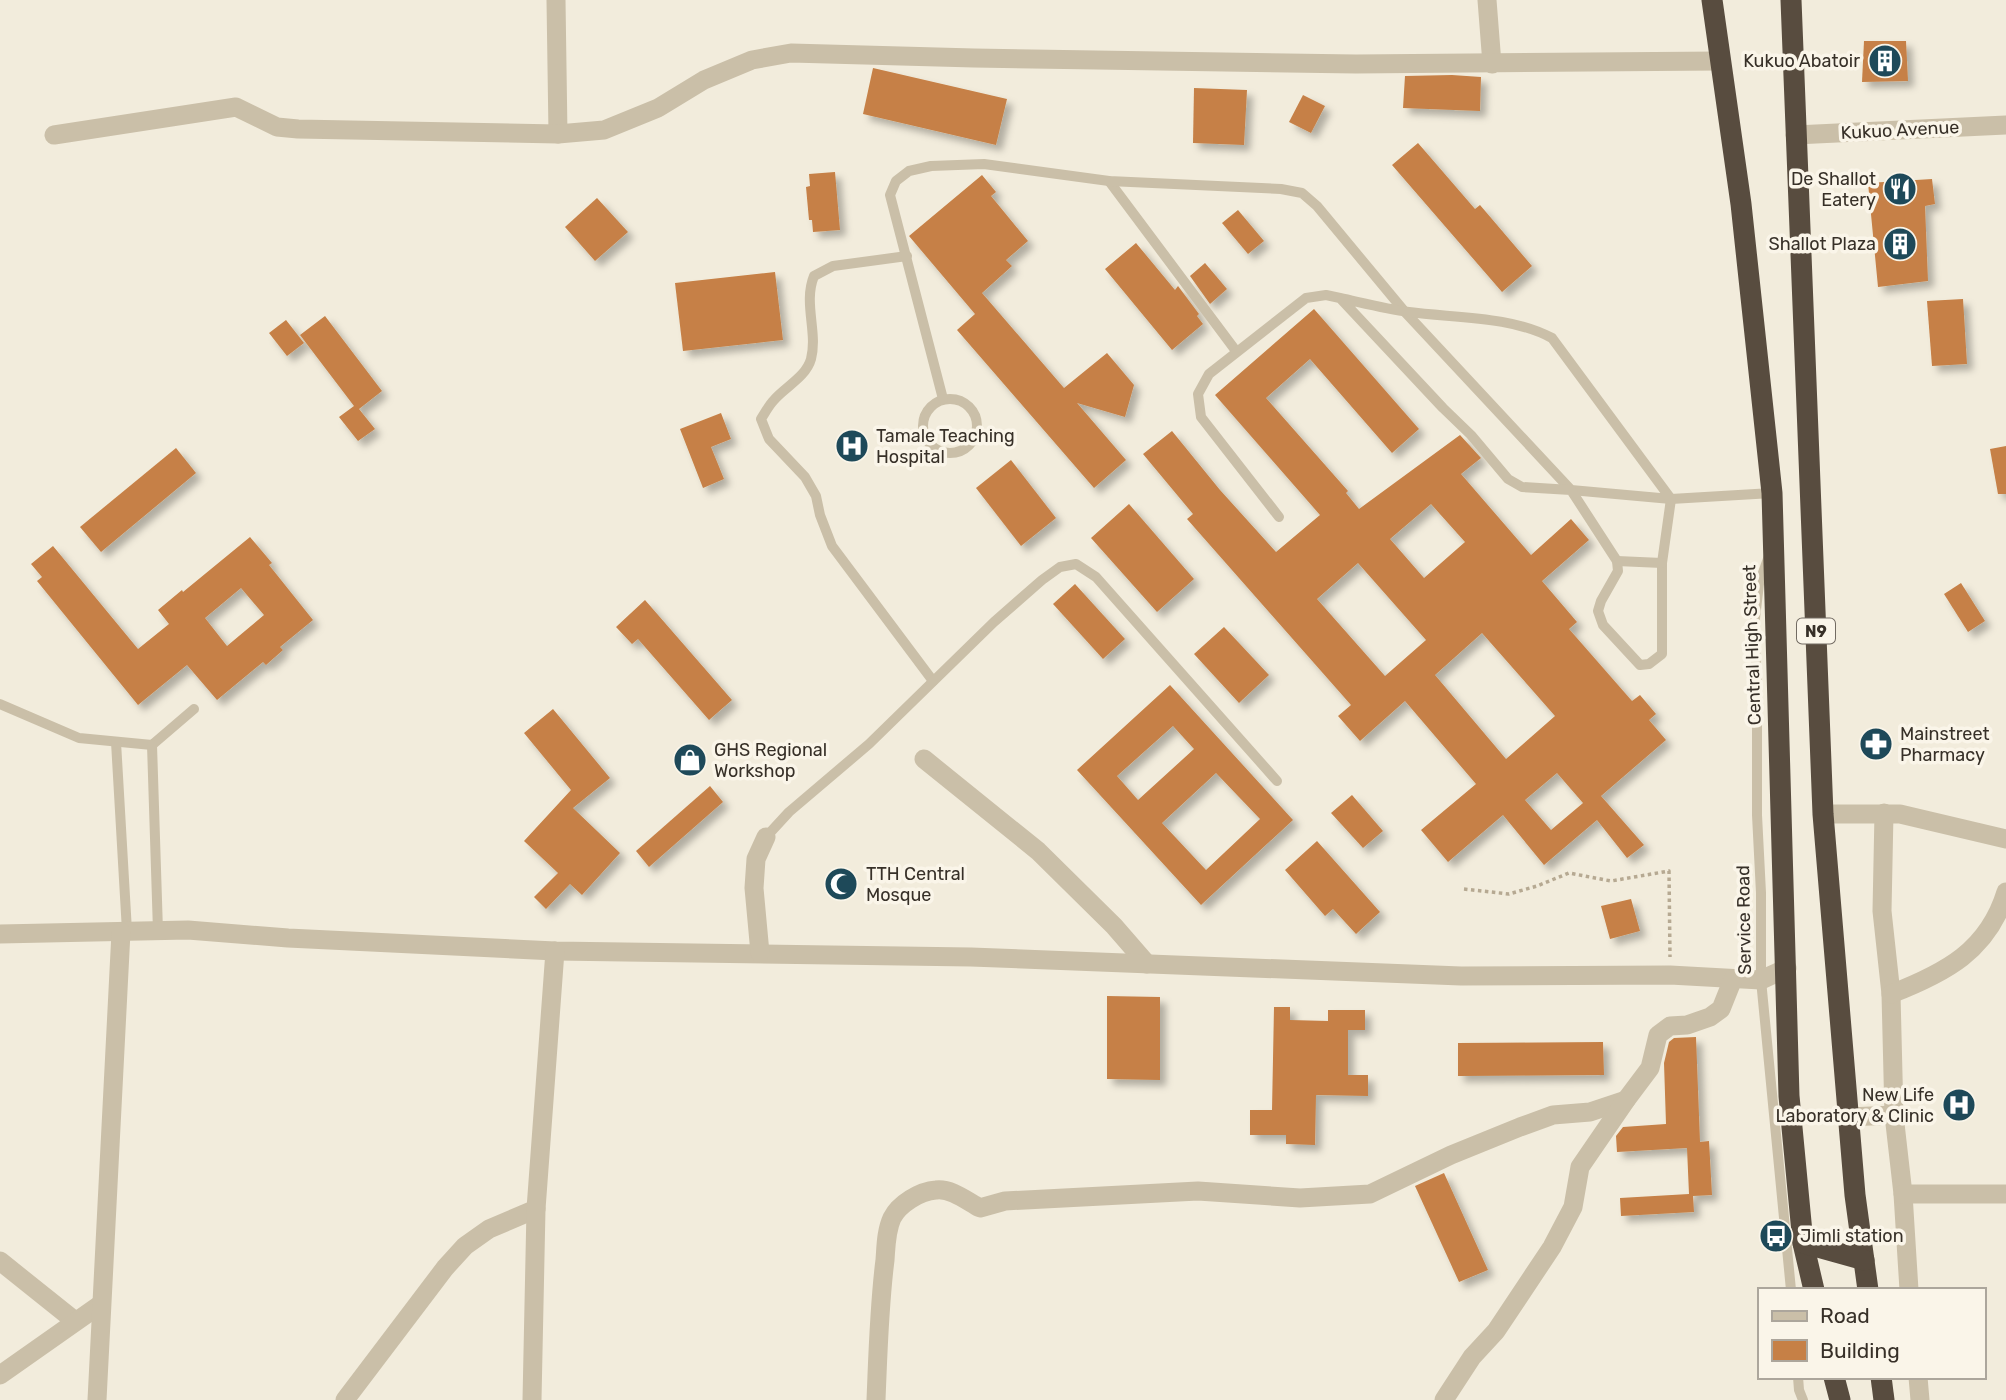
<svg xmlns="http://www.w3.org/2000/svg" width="2006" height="1400" viewBox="0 0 2006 1400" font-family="Rubik,sans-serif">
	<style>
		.building { fill: #c68046; fill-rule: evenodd; filter: url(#shadow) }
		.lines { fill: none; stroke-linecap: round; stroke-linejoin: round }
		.path { stroke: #b6a992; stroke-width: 3.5; stroke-dasharray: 3.5 3.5; stroke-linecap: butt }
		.lane { stroke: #cabfa8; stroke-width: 10 }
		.street { stroke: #cabfa8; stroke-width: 19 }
		.highway { stroke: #584c3f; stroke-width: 21 }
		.labels { text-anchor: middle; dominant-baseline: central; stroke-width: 7; stroke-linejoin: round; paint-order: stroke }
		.shield { fill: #faf5e9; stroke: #726b62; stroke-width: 2 }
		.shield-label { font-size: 16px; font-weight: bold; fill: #373028 }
		.poi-label { font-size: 18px; fill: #373028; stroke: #faf5e9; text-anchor: start }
		.street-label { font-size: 18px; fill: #373028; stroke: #faf5e9 }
	</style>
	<defs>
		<filter id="shadow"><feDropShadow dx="6" dy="6" stdDeviation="3.5" flood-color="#0004"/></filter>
	</defs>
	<rect width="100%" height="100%" fill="#f2ecdc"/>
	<g class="building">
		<polygon points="1864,41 1906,41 1908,81 1862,82"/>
		<polygon points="873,68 1007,99 996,145 863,114"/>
		<polygon points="1452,75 1481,77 1480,111 1403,108 1405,76"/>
		<polygon points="1194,88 1247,90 1244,145 1193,143"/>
		<polygon points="1303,95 1325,106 1311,133 1289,122"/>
		<polygon points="1418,143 1475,209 1480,205 1532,266 1502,292 1392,165"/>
		<polygon points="835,172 840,230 813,232 812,220 809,220 806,187 810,186 809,174"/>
		<polygon points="982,175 996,192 991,196 1028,241 1006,260 1012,266 982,293 1064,388 1107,353 1134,385 1125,417 1077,403 1126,460 1094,488 957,330 975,314 909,236"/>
		<polygon points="1932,179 1935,204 1925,206 1928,281 1878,287 1868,183"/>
		<polygon points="597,198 628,232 595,261 565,227"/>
		<polygon points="1238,210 1264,241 1248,254 1222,223"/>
		<polygon points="1136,243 1175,290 1178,286 1199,314 1197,316 1203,324 1172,350 1105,269"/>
		<polygon points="1205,263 1227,289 1210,304 1190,276"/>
		<polygon points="775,272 783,340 683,351 675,283"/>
		<polygon points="1963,299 1967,364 1932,366 1927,301"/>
		<path d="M1314,309L1419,429L1392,453L1310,359L1266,398L1348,491L1346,493L1359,509L1460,435L1481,458L1461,474L1531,555L1571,519L1589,540L1542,581L1577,622L1569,629L1632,701L1640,695L1656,714L1649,720L1666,740L1601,796L1644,845L1627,858L1597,820L1544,865L1503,815L1448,862L1421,830L1476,784L1405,701L1360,741L1338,716L1351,705L1187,519L1193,514L1143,454L1172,431L1220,490L1276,552L1320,515L1215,395ZM1431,504L1465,542L1424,578L1390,539ZM1358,563L1426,640L1385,676L1317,599ZM1482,633L1555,716L1506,759L1435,675ZM1557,773L1583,803L1551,830L1525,800Z"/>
		<polygon points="325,316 382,391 359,409 375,429 358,441 339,417 354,406 300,335"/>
		<polygon points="286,320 304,343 287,356 269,333"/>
		<polygon points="721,413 731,439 711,447 724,479 703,488 680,429"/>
		<polygon points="2006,446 2006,494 1998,494 1990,449"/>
		<polygon points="176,448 196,473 101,552 80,527"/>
		<polygon points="1011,460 1056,518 1021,546 976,488"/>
		<polygon points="1129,504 1194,579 1157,612 1091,538"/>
		<path d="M250,537L272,563L269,565L313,620L280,647L283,650L266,665L263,662L217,700L187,665L138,705L37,581L42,577L31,564L53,546L138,649L169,624L158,610L182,590L183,592ZM241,588L264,615L227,646L205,618Z"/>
		<polygon points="1961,583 1985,621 1968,632 1944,594"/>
		<polygon points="1075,584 1125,639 1103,659 1053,604"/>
		<polygon points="645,600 732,700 709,720 638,639 632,644 616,627"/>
		<polygon points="1224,627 1269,675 1239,703 1194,654"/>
		<path d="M1170,685L1293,820L1201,905L1077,770ZM1173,726L1194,749L1138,800L1117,776ZM1216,773L1260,819L1206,870L1162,823Z"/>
		<polygon points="553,709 610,778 573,808 620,853 582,895 570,884 546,909 534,897 558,873 524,841 571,790 524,733"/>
		<polygon points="710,786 723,802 649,867 636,851"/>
		<polygon points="1352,795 1383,831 1363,848 1331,813"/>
		<polygon points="1317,841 1380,912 1356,934 1333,909 1325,916 1285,870"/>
		<polygon points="1631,899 1640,931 1610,939 1601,906"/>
		<polygon points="1107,996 1160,997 1160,1080 1107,1079"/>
		<polygon points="1274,1007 1290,1007 1290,1020 1328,1021 1328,1010 1365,1010 1365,1030 1348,1030 1348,1075 1368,1075 1368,1096 1316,1095 1315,1145 1286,1144 1286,1135 1250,1135 1250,1110 1272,1110"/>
		<polygon points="1696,1037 1700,1142 1709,1141 1712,1195 1693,1196 1694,1212 1621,1216 1620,1198 1689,1194 1687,1148 1617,1152 1616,1136 1623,1127 1666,1124 1664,1063 1669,1042 1674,1038"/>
		<polygon points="1603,1042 1604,1075 1458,1076 1458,1043"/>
		<polygon points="1444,1173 1488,1270 1459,1282 1415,1186"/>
	</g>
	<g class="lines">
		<polyline class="path" points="1464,889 1509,894 1537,886 1569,873 1611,881 1669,871 1670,957"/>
		<g class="lane">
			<polyline points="1109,181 1236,351"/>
			<path d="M907,256L833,266L814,276C803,303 818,332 811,359C806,377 785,387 774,400C769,405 765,413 761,419L769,439L805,477L816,496L820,515L832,546L933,681"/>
			<circle cx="950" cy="426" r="27"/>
			<polyline points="943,399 890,195 896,181 909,171 931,166 984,164 1109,181 1281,189 1302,193 1317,206 1405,312 1571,490 1671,499 1772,493"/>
			<path d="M1279,517L1201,417L1198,394L1209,374L1306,298L1326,295L1340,298L1443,408L1471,435L1508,479L1522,487L1571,490L1617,561L1618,571L1601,601L1598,611L1603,625L1640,665L1649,664L1662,654V563L1671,499L1552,338C1512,316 1454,318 1409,312C1386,309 1363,303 1340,298"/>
			<polyline points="1769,556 1759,584 1754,627 1757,683 1757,815 1761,893 1761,980 1791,1290"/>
			<polyline points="1617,561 1662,563"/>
			<polyline points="0,704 79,738 152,745 194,709"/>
			<polyline points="116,742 127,931"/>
			<polyline points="152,745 158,931"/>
			<polyline points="766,837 789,812 869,744 994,622 1042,580 1060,567 1076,564 1096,577 1277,781"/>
			<polyline points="1798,1377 1799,1390 1803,1400"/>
		</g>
		<g class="street">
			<polyline points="556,0 558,134"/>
			<polyline points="1487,0 1492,64"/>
			<polyline points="54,135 236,107 277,127 298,129 558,134 604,130 658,108 704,80 752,60 791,53 974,58 1356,64 1720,61"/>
			<polyline points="1795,135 2006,125"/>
			<polyline points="924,759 1038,851 1114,926 1147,964"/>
			<polyline points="1884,813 1882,911 1891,994 1894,1115 1903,1194 1909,1290"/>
			<polyline points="1823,814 1900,814 2006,839"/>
			<polyline points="0,934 188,930 288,938 555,951 971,957 1461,976 1670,975 1761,980 1787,968"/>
			<polyline points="760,953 754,888 756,859 766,837"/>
			<path d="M1891,994C1945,973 1988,951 2006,892"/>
			<polyline points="1848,1117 1894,1115"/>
			<polyline points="1903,1194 2006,1194"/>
			<polyline points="0,1261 75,1321"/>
			<polyline points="0,1375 101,1304"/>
			<polyline points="1918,1377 1920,1400"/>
			<polyline points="97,1400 121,932"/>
			<polyline points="345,1400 445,1268 465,1246 489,1229 536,1209"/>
			<polyline points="532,1400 536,1209 555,951"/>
			<path d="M876,1400C878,1353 879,1307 885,1260C886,1247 886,1231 892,1218C899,1204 920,1191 936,1190C951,1188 967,1201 980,1208L1005,1201L1198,1191L1300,1198L1370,1194L1451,1155L1520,1127L1553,1115L1590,1112L1626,1100"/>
			<polyline points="1444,1400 1472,1357 1496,1331 1552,1247 1573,1207 1580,1167 1626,1100 1650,1068 1658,1035 1670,1026 1687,1025 1710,1017 1721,1009 1733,979"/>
		</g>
		<g class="highway">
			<polyline points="1712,0 1741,204 1772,493 1789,1096 1803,1243 1814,1290"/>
			<polyline points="1791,0 1823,814 1855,1195 1868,1290"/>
			<polyline points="1803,1243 1864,1260"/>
			<polyline points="1834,1377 1840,1400"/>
			<polyline points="1881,1377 1884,1400"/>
		</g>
	</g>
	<defs>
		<symbol id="building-disc" viewBox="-11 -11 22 22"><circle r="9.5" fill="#1e4959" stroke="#faf5e9"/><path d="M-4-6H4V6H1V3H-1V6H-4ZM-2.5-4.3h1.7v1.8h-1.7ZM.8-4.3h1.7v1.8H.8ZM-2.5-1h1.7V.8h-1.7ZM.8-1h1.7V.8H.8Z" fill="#fff"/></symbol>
		<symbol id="restaurant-disc" viewBox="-11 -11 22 22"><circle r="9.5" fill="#1e4959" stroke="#faf5e9"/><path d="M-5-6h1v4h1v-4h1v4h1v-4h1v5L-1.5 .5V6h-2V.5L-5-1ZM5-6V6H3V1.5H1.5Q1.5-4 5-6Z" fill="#fff"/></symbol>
		<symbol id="hospital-disc" viewBox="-11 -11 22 22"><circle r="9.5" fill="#1e4959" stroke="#faf5e9"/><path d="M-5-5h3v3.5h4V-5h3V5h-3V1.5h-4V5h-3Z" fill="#fff"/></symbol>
		<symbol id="pharmacy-disc" viewBox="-11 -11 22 22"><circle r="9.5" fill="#1e4959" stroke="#faf5e9"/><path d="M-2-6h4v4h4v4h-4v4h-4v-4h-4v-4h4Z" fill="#fff"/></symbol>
		<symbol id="shop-disc" viewBox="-11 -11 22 22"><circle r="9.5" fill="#1e4959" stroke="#faf5e9"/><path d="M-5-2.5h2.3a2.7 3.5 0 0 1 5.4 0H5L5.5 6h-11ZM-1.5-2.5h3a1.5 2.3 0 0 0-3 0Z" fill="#fff"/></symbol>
		<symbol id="mosque-disc" viewBox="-11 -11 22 22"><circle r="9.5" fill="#1e4959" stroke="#faf5e9"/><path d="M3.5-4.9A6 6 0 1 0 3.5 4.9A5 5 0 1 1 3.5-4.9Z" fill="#fff"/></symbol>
		<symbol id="bus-disc" viewBox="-11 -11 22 22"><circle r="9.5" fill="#1e4959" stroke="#faf5e9"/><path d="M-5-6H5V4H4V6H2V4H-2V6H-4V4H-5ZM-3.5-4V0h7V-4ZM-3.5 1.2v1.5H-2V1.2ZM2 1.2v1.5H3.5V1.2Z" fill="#fff"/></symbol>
	</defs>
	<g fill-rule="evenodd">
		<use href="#building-disc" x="1866" y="42" width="38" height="38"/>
		<use href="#restaurant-disc" x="1881" y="170" width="38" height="38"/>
		<use href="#building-disc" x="1881" y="225" width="38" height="38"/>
		<use href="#hospital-disc" x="833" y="427" width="38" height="38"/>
		<use href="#pharmacy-disc" x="1857" y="725" width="38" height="38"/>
		<use href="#shop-disc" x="671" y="741" width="38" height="38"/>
		<use href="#mosque-disc" x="822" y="865" width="38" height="38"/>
		<use href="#hospital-disc" x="1940" y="1086" width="38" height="38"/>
		<use href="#bus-disc" x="1757" y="1217" width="38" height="38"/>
	</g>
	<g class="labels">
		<rect class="shield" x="1797" y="618.5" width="38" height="25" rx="5"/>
		<g class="shield-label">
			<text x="1816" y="631">N9</text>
		</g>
		<g class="poi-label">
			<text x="1860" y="61" text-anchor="end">Kukuo Abatoir</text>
			<text x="1876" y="179" text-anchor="end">De Shallot<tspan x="1876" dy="21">Eatery</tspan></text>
			<text x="1876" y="244" text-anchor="end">Shallot Plaza</text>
			<text x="876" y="436">Tamale Teaching<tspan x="876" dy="21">Hospital</tspan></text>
			<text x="1900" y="734">Mainstreet<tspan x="1900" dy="21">Pharmacy</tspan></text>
			<text x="714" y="750">GHS Regional<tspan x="714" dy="21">Workshop</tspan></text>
			<text x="866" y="874">TTH Central<tspan x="866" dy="21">Mosque</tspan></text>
			<text x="1934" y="1095" text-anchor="end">New Life<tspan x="1934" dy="21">Laboratory &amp; Clinic</tspan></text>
			<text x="1800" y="1236">Jimli station</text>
		</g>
		<g class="street-label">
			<text transform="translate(1900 130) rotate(-3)">Kukuo Avenue</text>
			<text transform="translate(1752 645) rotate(-92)">Central High Street</text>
			<text transform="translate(1744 920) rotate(-91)">Service Road</text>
		</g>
	</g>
	<rect x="1758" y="1288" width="228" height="91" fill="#faf5e9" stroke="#aca69c" stroke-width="2"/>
	<rect x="1772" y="1311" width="35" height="10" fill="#cabfa8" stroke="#aca69c" stroke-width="2"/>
	<text x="1820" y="1323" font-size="21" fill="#373028">Road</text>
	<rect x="1772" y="1340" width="35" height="21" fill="#c68046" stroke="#aca69c" stroke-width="2"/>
	<text x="1820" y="1358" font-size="21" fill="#373028">Building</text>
</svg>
